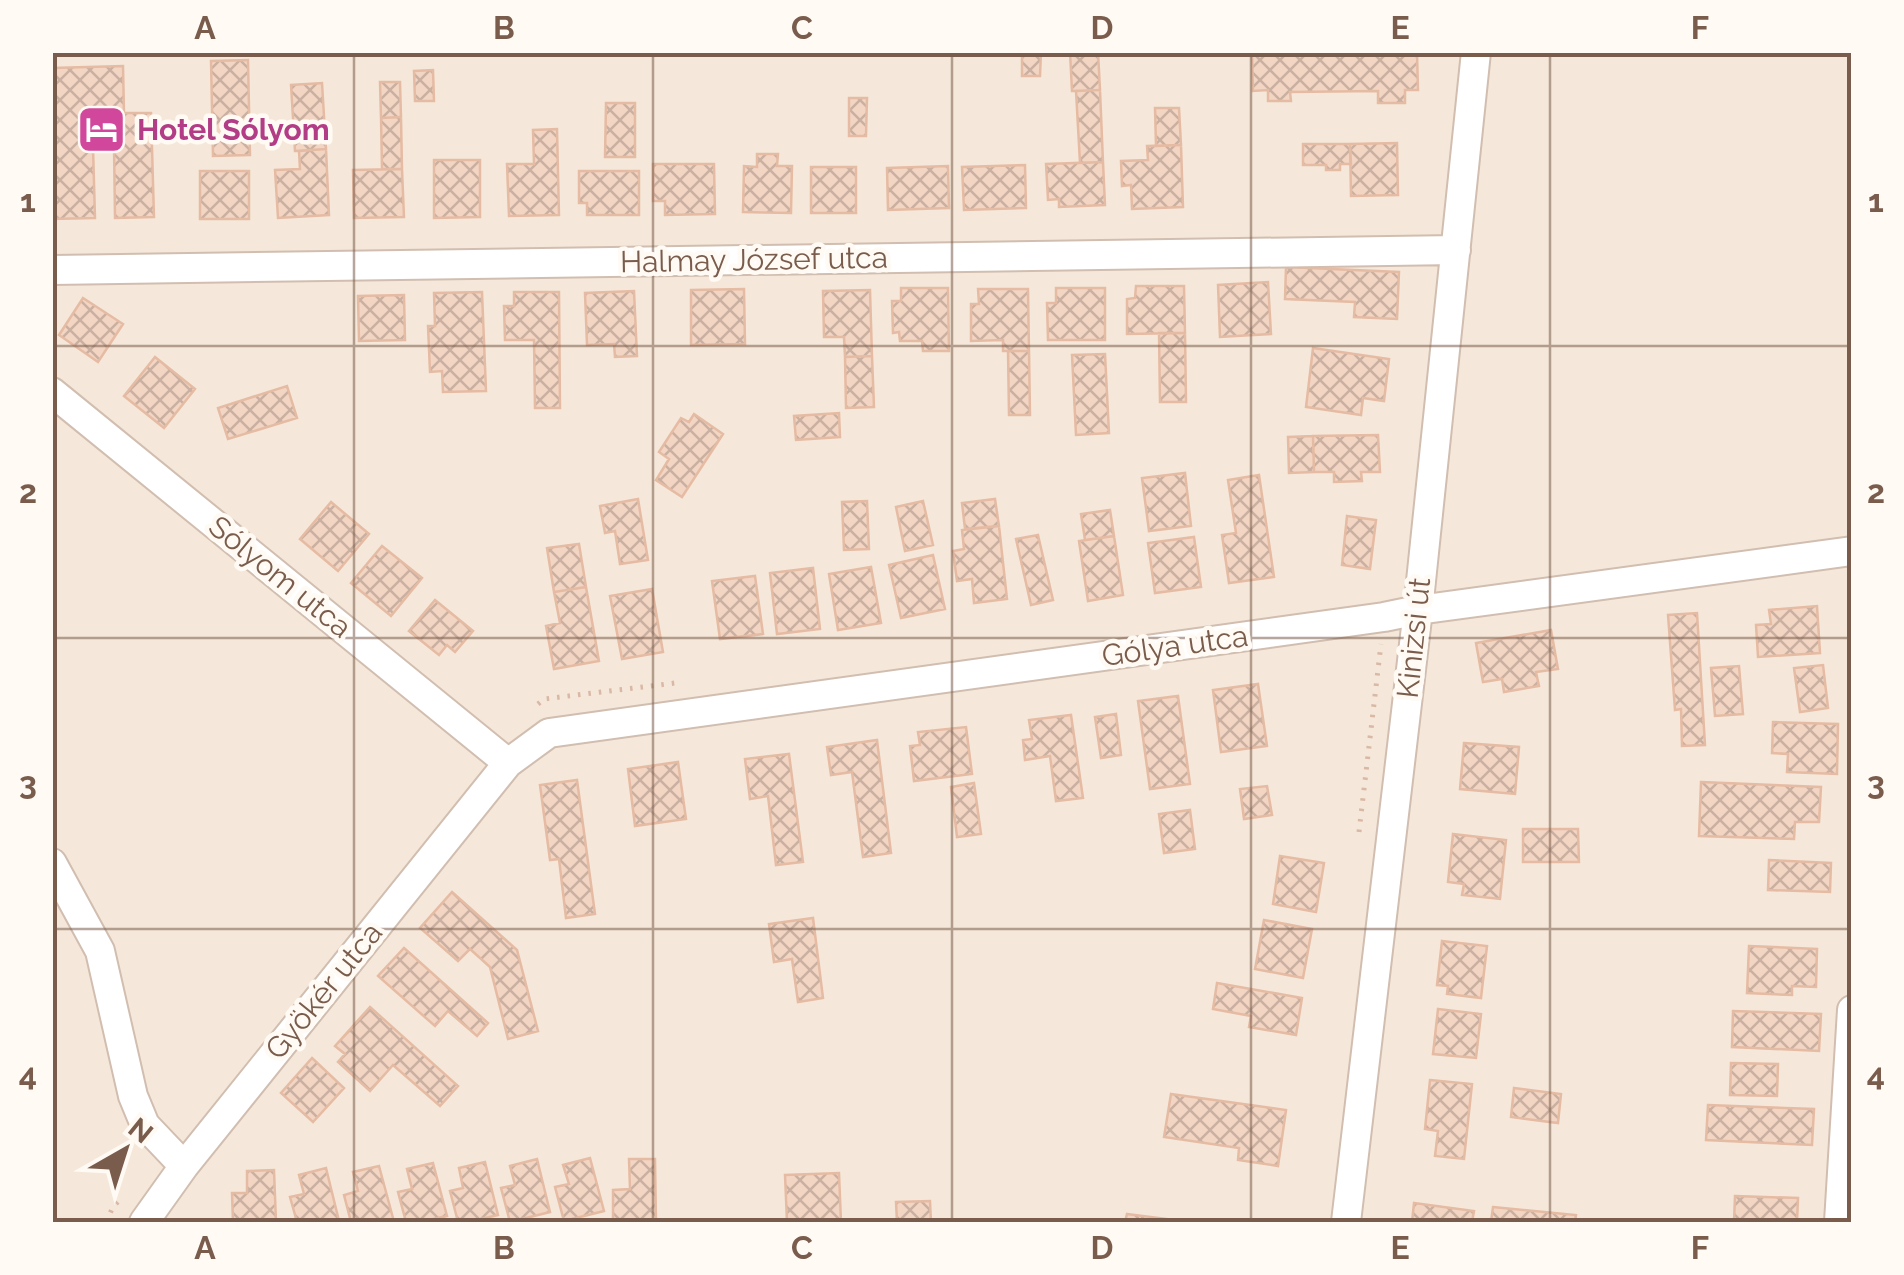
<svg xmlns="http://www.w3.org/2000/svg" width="1904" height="1275" font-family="Raleway,sans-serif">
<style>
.residential{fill:#f5e8da}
.building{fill:url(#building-cross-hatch);stroke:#e6bba3;stroke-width:2.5}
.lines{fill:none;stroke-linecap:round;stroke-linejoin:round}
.street-casing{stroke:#d1beb0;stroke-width:32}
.path{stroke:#d9b8a5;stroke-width:5;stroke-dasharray:2.5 8;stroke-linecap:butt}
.street{stroke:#fff;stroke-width:28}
.grid{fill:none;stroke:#7a5c4d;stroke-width:2.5;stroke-opacity:0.55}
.labels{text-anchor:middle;stroke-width:9;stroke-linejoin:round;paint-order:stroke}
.hotel-label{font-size:30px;font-weight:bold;fill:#b23c85;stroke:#fffaf3;text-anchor:start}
.street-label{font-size:30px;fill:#7a5c4d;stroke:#fffaf3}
.neatline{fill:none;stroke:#7a5c4d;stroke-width:4}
.grid-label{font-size:32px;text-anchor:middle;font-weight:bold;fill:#7a5c4d}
</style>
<defs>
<pattern id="building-cross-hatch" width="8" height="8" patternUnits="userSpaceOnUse" patternTransform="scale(2.5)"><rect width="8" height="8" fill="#f3d5c3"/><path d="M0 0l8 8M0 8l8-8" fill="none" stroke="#cab0a1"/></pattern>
</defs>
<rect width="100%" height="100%" fill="#fdf6ec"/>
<path class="residential" d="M53 53H1851V1222H53Z"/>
<path class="building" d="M1022 52H1041L1040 76H1022Z
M1070 52H1098L1100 90 1072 91Z
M1252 52H1417L1418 90H1405V103H1378V91L1290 92 1291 101H1268V90L1253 91Z
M248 60 250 155 213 156 211 61Z
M123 66 124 113H151L154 217 115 218 114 147H93L95 218 52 219V68Z
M433 70 434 101H415L414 71Z
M380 82H400L401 117 381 118Z
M322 83 326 149 295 151 291 85Z
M1100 90 1103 162 1080 163 1076 91Z
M849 98H867L866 136H849Z
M606 103H635V157H605Z
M1155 108H1179L1181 145 1156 146Z
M401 117 402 169H382L381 118Z
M557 129 559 215 509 216 507 164H534L533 130Z
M1397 143 1398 195 1351 196 1350 144Z
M1303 144H1350L1351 164H1340V170H1326V165H1303Z
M1181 145 1183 207 1132 209 1131 185 1122 186 1121 161 1148 160 1147 146Z
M326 149 329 215 278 218 275 170 300 169 299 151Z
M757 154H778L777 166H792L791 213 743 212 744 166 757 167Z
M434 160H480V217L434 218Z
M1103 162 1105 205 1059 207V199L1048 200 1046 164Z
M653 164H714L715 214 665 215V201H653Z
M1025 165 1026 208 964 210 962 167Z
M948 166 949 208 888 210 887 168Z
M811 167H856V213H811Z
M402 169 404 217 354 218 353 170Z
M200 171H249V219H200Z
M579 171H639V215H587V203H579Z
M1286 267 1399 272 1397 319 1354 317 1355 302 1285 299Z
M1268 282 1271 334 1220 337 1218 285Z
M1136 286H1184L1185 333 1127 334V299L1135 298Z
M901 288H948L949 351H923L922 341H900L899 332 893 333 892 301H901Z
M1056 288H1105V340H1048L1047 303H1056Z
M744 289 745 344 691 345V290Z
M978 289H1028L1029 351H1003V340L971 341V304H979Z
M870 290 872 356 845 357 844 337H824L823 291Z
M634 291 637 356 615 357 614 344 587 345 585 293Z
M482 292 486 391 443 392 442 371 430 372 428 326H435L434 293Z
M514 292H559L560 408H535L534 340H505L504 306H514Z
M404 295 405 340 359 341 358 296Z
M83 298 123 324 98 362 59 335Z
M1159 333H1185L1186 402H1160Z
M1313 348 1389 359 1384 401 1363 398 1361 415 1306 407Z
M1008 351H1029L1030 415H1009Z
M1105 354 1109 433 1076 435 1072 355Z
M872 356 874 407 846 408 845 357Z
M155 357 195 389 164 428 124 396Z
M287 386 297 418 228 439 218 408Z
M839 413 840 437 796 440 794 416Z
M694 414 723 434 682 497 656 480 669 459 659 452 681 418 689 422Z
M1378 435 1380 472H1361L1362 481 1334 482V472H1314L1313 436Z
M1313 436 1314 472 1289 473 1288 437Z
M1185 473 1191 526 1149 531 1142 478Z
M1259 475 1274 577 1229 583 1222 535 1236 533 1228 480Z
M638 499 648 560 620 564 615 531 605 533 600 506Z
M995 499 999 526 965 529 962 503Z
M867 501 869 549 844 550 842 502Z
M923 501 933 545 905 551 896 507Z
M331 502 369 534 338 571 300 539Z
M1110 510 1114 536 1085 540 1081 514Z
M1347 516 1376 520 1370 569 1342 565Z
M999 526 1007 599 974 603 972 579 957 581 953 551 964 549 962 530Z
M1038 535 1053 600 1031 605 1016 539Z
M1114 536 1123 595 1088 601 1079 541Z
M1194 537 1201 587 1155 593 1148 543Z
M579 544 586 587 554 592 547 548Z
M382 546 422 578 391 616 351 583Z
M933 555 945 609 901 618 889 565Z
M871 567 881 623 838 630 829 574Z
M813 568 820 629 777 634 770 573Z
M755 576 763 634 720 639 712 581Z
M586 587 599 661 554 669 546 626 560 623 554 592Z
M652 589 663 652 622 659 610 596Z
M435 600 473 631 455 652 447 645 439 655 409 631Z
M1817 606 1820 653 1758 657 1756 625 1771 624 1769 610Z
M1697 613 1705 745 1682 746 1681 709 1675 710 1668 615Z
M1551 630 1558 669 1536 672 1539 686 1504 692 1502 679 1483 682 1476 643Z
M1823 665 1828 708 1800 712 1794 668Z
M1739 666 1743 714 1715 716 1711 668Z
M1258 684 1267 746 1221 752 1213 690Z
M1178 696 1190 784 1150 789 1138 701Z
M1116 714 1121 755 1101 758 1095 717Z
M1071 715 1083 798 1056 801 1050 756 1025 760 1023 740 1032 739 1029 720Z
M1773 722 1838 724 1837 774 1787 772 1788 754 1772 753Z
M966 727 972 774 914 781 910 746 920 745 918 732Z
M877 740 891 853 863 857 852 772 831 775 827 747Z
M1464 743 1519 747 1515 794 1460 789Z
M789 754 803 862 776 865 768 796 750 799 745 759Z
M678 762 686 819 635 826 628 769Z
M577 780 595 914 566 918 559 859 550 860 540 785Z
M1701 782 1821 787 1819 822H1795L1794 839 1699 836Z
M974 783 981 834 957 837 951 787Z
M1267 786 1272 815 1244 819 1240 789Z
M1190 810 1195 849 1164 853 1159 814Z
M1523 829H1578L1579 862H1523Z
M1453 834 1506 840 1500 899 1462 895 1464 884 1448 882Z
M1280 856 1324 863 1316 912 1273 904Z
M1769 860 1831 863 1830 892 1768 890Z
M452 892 517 950 538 1031 508 1039 490 967 470 949 458 961 420 928Z
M813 918 823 998 798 1002 792 959 774 962 769 924Z
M1264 920 1312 929 1303 978 1255 969Z
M1442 941 1487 946 1481 998 1447 994 1448 986 1437 985Z
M1749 946 1817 949 1816 987 1792 986V995L1747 993Z
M404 948 488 1023 477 1036 448 1011 435 1026 378 976Z
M1217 983 1302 998 1296 1035 1249 1027 1251 1016 1213 1009Z
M370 1007 458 1086 440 1106 393 1065 370 1091 338 1062 345 1054 335 1046Z
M1438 1009 1481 1014 1476 1058 1433 1054Z
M1733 1011 1821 1014 1819 1051 1732 1047Z
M312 1058 344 1088 313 1122 281 1093Z
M1731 1063 1778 1064 1777 1096 1730 1095Z
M1430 1080 1472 1084 1464 1159 1435 1156 1438 1131 1425 1129Z
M1514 1088 1561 1094 1558 1123 1511 1117Z
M1171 1094 1286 1110 1278 1166 1238 1160 1239 1148 1164 1137Z
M1708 1105 1814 1109 1812 1145 1706 1140Z
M590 1158 604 1211 564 1221 555 1187 569 1184 563 1165Z
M537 1159 550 1212 510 1222 501 1188 515 1185 510 1166Z
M629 1159H655L656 1222 613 1221V1190L630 1189Z
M485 1162 498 1215 468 1222H458L450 1191 463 1188 459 1168Z
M433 1163 447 1216 420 1222H406L398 1192 412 1189 407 1169Z
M379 1166 393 1218 378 1222H351L344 1195 358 1191 353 1172Z
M326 1168 339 1221 297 1222 290 1197 304 1194 299 1175Z
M274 1170 276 1222H233L232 1193H247V1171Z
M839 1173 841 1222H787L785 1175Z
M1735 1196 1798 1198 1797 1222H1734Z
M930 1201 931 1222H897L896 1202Z
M1414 1203 1474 1211 1472 1222H1412Z
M1493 1207 1576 1215 1575 1222H1491Z
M1127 1214 1190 1222H1125Z"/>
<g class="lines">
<defs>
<path id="street" d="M52 270 1456 250
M52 392 508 763
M52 863 100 951 133 1096 145 1125 184 1166
M144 1222 184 1166 508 763 549 733 1384 617 1418 610 1852 551
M1346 1222 1418 610 1476 52
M1839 1222 1852 1010"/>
</defs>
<use href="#street" class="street-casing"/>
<path class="path" d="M538 704 544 699 675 683
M1359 832 1381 644
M106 1222 113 1207 123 1196"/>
<use href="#street" class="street"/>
</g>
<path class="grid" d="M354 52V1222M653 52V1222M952 52V1222M1251 52V1222M1550 52V1222M52 346H1852M52 638H1852M52 929H1852"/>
<defs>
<symbol id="hotel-square" viewBox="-11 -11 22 22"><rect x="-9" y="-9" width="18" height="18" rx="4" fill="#d1479c" stroke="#fffaf3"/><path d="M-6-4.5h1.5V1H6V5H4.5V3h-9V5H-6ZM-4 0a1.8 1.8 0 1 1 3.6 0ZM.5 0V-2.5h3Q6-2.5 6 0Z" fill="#fff"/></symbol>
</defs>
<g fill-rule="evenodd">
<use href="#hotel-square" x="74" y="102" width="55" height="55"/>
</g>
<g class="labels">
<g class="hotel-label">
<text x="137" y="140">Hotel Sólyom</text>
</g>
<g class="street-label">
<text transform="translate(754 260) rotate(-1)" y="10">Halmay József utca</text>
<text transform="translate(280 577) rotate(39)" y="10">Sólyom utca</text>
<text transform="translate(1414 638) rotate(-84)" y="10">Kinizsi út</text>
<text transform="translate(1175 646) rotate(-8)" y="10">Gólya utca</text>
<text transform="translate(324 991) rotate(-51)" y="10">Gyökér utca</text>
</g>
</g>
<rect width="1904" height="1275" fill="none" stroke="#fffaf3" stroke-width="110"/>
<g transform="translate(125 1150) rotate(39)" stroke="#fffaf3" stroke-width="8" paint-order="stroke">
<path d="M0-8L18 38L0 25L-18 38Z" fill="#7a5c4d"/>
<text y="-15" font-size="28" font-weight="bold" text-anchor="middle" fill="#7a5c4d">N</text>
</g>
<rect x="55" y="55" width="1794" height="1165" class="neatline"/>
<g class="grid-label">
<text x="205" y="39">A</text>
<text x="504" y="39">B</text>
<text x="802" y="39">C</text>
<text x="1102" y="39">D</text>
<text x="1400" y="39">E</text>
<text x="1700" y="39">F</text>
<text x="28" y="212">1</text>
<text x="1876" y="212">1</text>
<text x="28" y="503">2</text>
<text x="1876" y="503">2</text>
<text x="28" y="794">3</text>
<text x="1876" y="794">3</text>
<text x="28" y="1086">4</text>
<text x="1876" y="1086">4</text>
<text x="205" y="1259">A</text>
<text x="504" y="1259">B</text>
<text x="802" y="1259">C</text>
<text x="1102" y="1259">D</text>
<text x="1400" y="1259">E</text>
<text x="1700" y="1259">F</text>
</g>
</svg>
